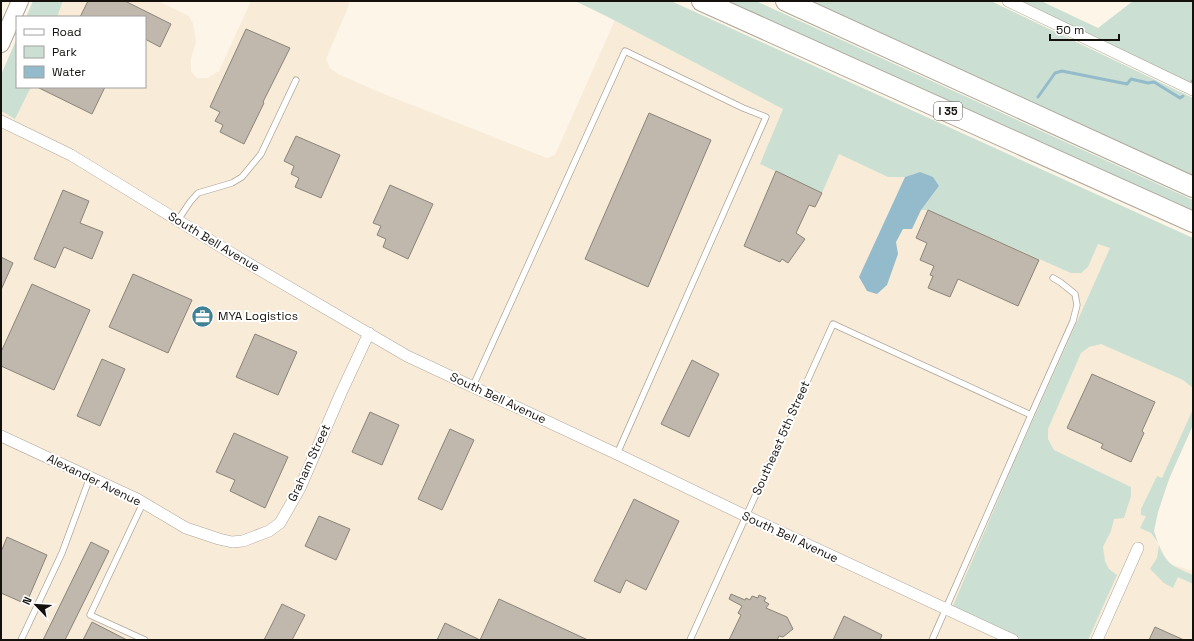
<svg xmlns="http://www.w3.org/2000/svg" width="1194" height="641" font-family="'Space Grotesk',sans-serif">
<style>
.built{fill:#f8ecd8}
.green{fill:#cbe0d3}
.water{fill:#94bbcb}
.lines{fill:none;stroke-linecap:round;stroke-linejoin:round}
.stream{stroke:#94bbcb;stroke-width:3}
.building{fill:#c0b8ac;stroke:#8b8479}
.lane-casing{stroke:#aea79b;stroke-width:7}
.street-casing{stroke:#aea79b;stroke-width:12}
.secondary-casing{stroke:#aea79b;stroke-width:18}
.highway-casing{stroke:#aea79b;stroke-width:22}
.lane{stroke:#fff;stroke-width:5.5}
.street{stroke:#fff;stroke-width:11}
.secondary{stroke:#fff;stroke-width:16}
.highway{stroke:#fff;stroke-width:20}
.labels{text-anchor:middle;stroke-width:4;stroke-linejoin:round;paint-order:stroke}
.shield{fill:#fff;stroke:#5a5856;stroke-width:1}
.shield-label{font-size:11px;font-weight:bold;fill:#14110d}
.street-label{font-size:12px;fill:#14110d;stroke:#fff}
.poi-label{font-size:12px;fill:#14110d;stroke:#fff;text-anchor:start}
</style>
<rect width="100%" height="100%" fill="#fcf5e8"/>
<path class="built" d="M63 1H158L189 16 193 24 196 42 191 59V71L197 78H208L219 71 251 1H348L349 5 326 59 330 68 338 74 379 92 547 158 555 155 615 20 1193 283V425L1169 479 1151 533 1170 564 1193 571V640H1V111L6 115 15 118 31 87H145V17H57Z"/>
<path class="green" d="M33 1H63L57 17H26Z
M575 1H671L1193 238V388L1183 380 1101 344 1089 347 1081 353 1048 429V439L1054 450 1131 487V496L1124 518 1114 519 1111 531 1103 547 1105 561 1109 569 1117 575 1088 640H1023L952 608 1016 458 1110 248 1098 244 1088 267 1081 273H1071L928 210H921L939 186 920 172 905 177H888L839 154 822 193 760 164 783 109 608 17Z
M718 1H756L1193 200V218Z
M801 1H991L1193 98V179Z
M1018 1H1041L1098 28 1133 1H1193V85Z
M17 38V87H31L15 119 1 111V75Z
M1193 409V425L1169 479 1158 512 1154 531 1158 543 1151 533 1140 528 1146 516 1141 515V509L1157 476 1162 478Z
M1159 545C1166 565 1175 567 1193 575V584L1178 577 1173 588 1164 583 1150 569 1157 558Z"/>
<path class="water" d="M920 172 933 177 939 186 921 210 912 229H903L896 242 898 254 887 285 877 294 867 291 859 277 905 177Z"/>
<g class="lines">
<path class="stream" d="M1192 81H1193
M1038 97 1055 73 1062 71 1127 84 1131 79 1148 83 1154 82 1180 98 1183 96"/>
</g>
<path class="building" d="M88 1H125L171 24 160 47 145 39V17H80Z
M246 29 290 48 263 102 264 103 244 144 220 132 223 125 215 121 220 112 210 107Z
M37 87H105L92 114Z
M649 113 711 140 648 287 585 259Z
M296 136 340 155 321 198 295 187 299 178 291 174 294 166 284 161Z
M776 171 822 193 815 207 809 205 796 233 805 239 788 263 782 259 780 262 744 246Z
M390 185 433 204 408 259 383 247 386 239 377 235 381 226 373 223Z
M63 190 89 201 80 223 103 232 92 259 64 247 55 268 34 259Z
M928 210 1039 260 1018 306 958 279 950 297 928 288 933 276 930 275 934 266 920 260 927 243 916 238Z
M1 257 13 263 1 290Z
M133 274 192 300 168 353 109 327Z
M32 284 90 310 54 390 1 366V352Z
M255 334 297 352 278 395 236 377Z
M102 359 125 369 100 426 77 416Z
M692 360 719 374 689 437 661 424Z
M1092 374 1155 402 1142 431 1144 433 1131 462 1101 448 1103 444 1067 428Z
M370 412 399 425 382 465 352 452Z
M450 429 474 440 442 510 418 499Z
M234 433 288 457 265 508 230 491 235 480 216 472Z
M634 499 679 521 646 590 626 580 620 593 594 581Z
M319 516 350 529 336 560 305 546Z
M7 537 47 555 26 604 1 593V552Z
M91 542 109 551 65 640H43Z
M731 594 745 600 746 598 750 600 752 596 758 598 759 595 766 598 764 601 769 604 766 608 787 617 793 629 783 637 779 636 777 640H729L741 615 738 613 742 606 729 599Z
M499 599 588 640H437L445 623 480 640Z
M282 604 305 615 292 640H264Z
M844 616 882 635 880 640H833Z
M92 622 127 640H83Z
M1155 627 1184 640H1149Z"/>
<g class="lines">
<defs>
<path id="lane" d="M178 220 190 202 198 193 232 183 242 177 261 154 296 80
M473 386 625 51 743 108 766 117 617 454
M143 503 90 615 145 640
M21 640 62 553 90 477
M690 640 833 324 1031 415
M932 640 1031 415 1073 321 1077 305 1075 294 1060 282 1053 278"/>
<path id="street" d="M1008 1 1193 90
M1 121 71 155 241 259 407 356 617 454 746 516 1013 640
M1 436 137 499 186 528 219 539 232 542 243 541 269 531 280 523 300 488 341 393 369 333
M1097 640 1138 548"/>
<path id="secondary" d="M1 44 20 1"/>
<path id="highway" d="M702 1 1193 222
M786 1 1193 187"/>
</defs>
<use href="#lane" class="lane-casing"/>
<use href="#street" class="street-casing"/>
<use href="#secondary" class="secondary-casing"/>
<use href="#highway" class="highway-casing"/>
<use href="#lane" class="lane"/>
<use href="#street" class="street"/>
<use href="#secondary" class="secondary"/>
<use href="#highway" class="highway"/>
</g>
<defs>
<symbol id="office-disc" viewBox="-11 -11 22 22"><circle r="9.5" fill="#3f8192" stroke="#fff"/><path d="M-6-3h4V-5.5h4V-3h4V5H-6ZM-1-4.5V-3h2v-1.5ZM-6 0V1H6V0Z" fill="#fff"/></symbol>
</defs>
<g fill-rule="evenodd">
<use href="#office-disc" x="190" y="304" width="25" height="25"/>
</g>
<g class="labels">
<rect class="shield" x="934" y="102" width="28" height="18" rx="3"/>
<g class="shield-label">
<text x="948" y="115">I 35</text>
</g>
<g class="street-label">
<text transform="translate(214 242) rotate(31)" y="4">South Bell Avenue</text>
<text transform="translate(498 398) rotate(25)" y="4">South Bell Avenue</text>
<text transform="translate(781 438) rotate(-66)" y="4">Southeast 5th Street</text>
<text transform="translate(309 463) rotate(-65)" y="4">Graham Street</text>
<text transform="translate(94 480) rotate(26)" y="4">Alexander Avenue</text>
<text transform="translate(790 537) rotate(25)" y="4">South Bell Avenue</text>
</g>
<g class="poi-label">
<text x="218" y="320">MYA Logistics</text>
</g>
</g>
<rect width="1194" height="641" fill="none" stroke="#14110d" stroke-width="4"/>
<rect x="16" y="16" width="130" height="72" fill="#ffffff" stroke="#a1a09e"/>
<rect x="24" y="29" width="20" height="6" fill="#ffffff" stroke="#a1a09e"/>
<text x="52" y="36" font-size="12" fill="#14110d">Road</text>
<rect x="24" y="46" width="20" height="12" fill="#cbe0d3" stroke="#a1a09e"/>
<text x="52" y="56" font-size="12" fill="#14110d">Park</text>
<rect x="24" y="66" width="20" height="12" fill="#94bbcb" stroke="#a1a09e"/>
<text x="52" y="76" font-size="12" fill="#14110d">Water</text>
<g transform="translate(36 605) rotate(295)" stroke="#ffffff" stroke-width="3" paint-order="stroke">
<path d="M0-3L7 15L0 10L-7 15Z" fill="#14110d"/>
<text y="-6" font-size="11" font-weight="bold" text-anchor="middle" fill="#14110d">N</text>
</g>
<path d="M1050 34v6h69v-6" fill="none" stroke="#14110d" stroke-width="2"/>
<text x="1056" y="34" font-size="12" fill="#14110d" stroke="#ffffff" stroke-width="3" paint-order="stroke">50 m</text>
</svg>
